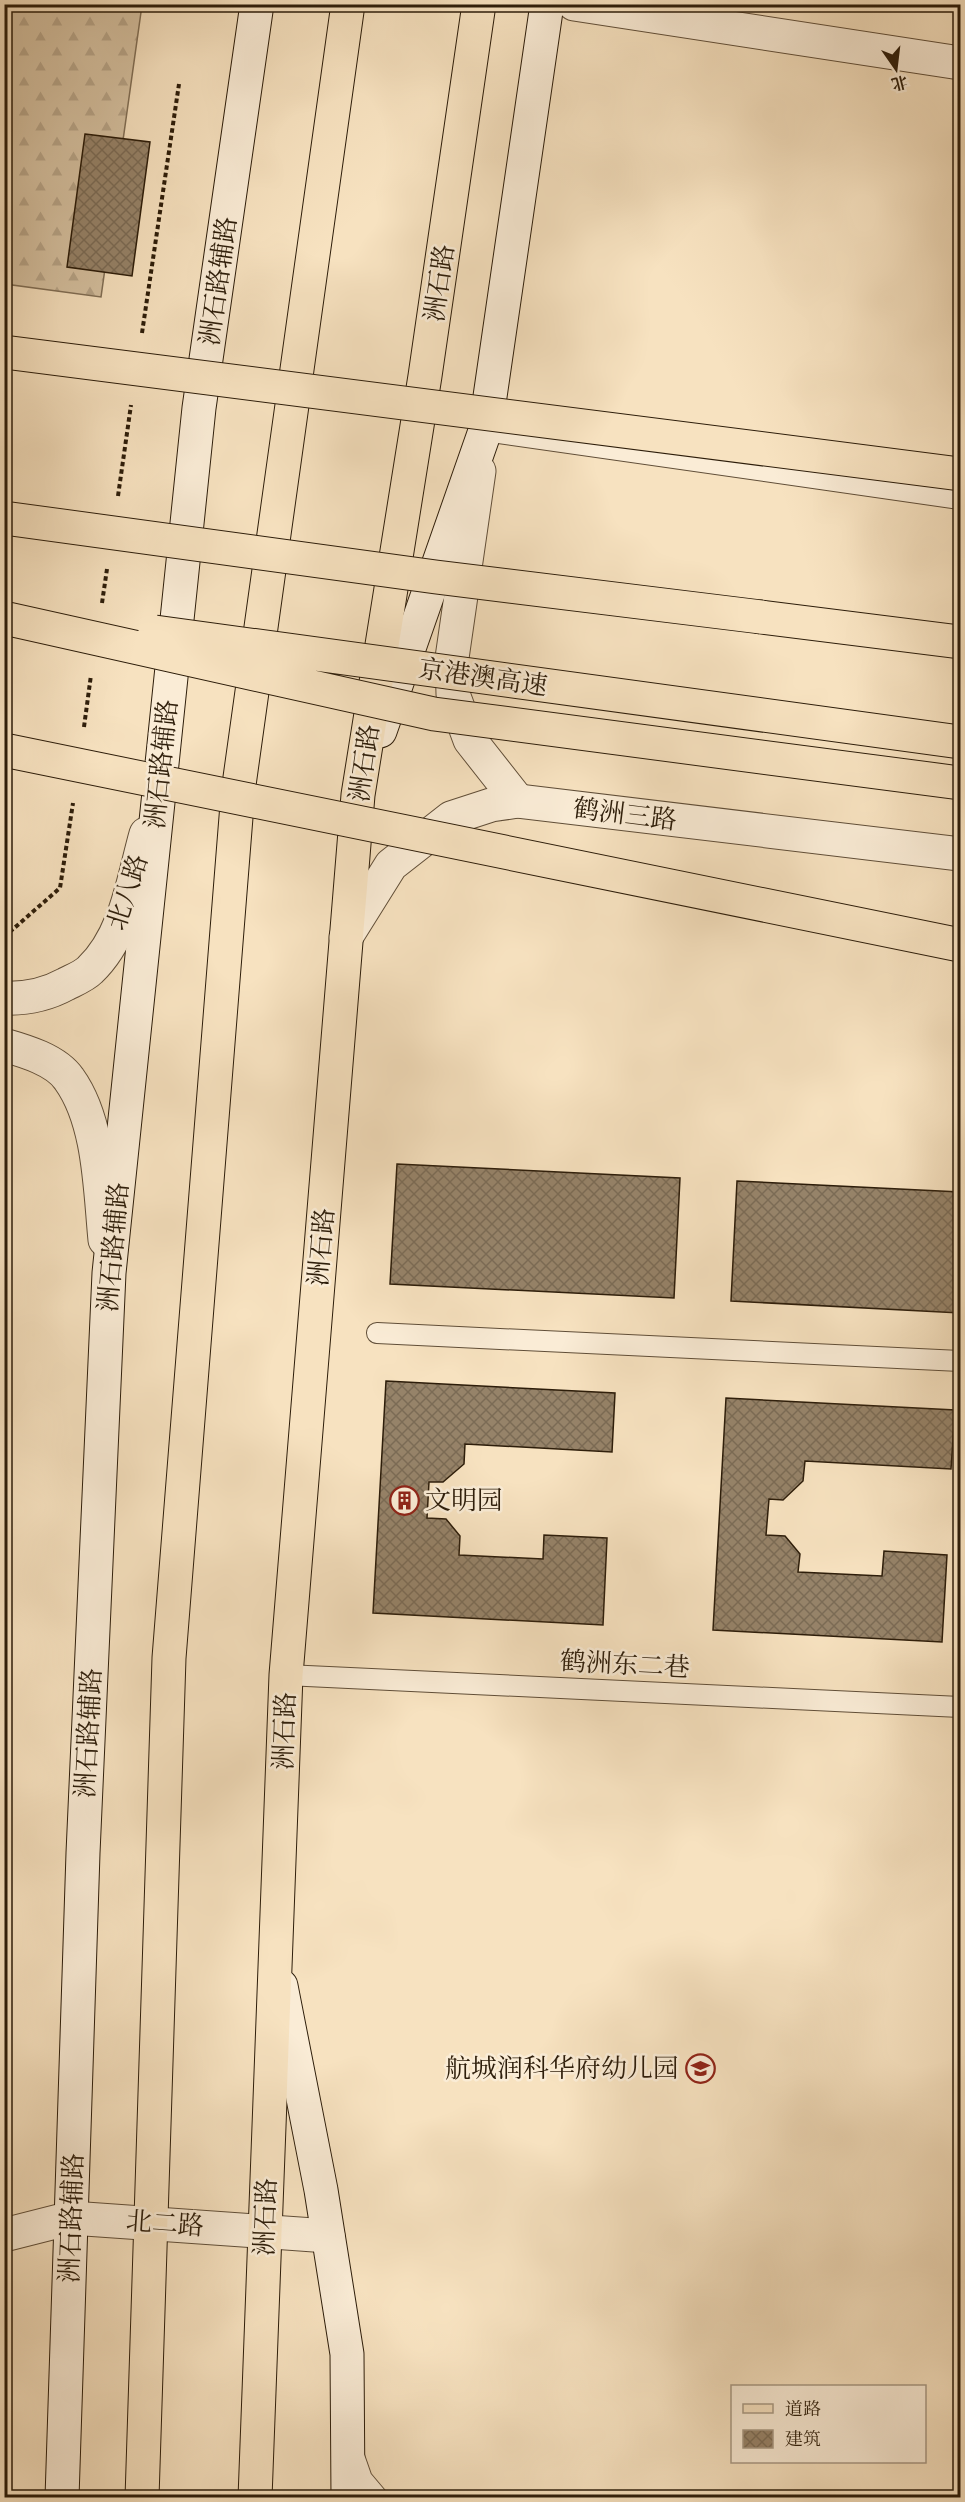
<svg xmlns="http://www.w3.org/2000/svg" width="965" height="2502" font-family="'IM FELL Double Pica','Noto Serif SC',serif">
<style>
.forest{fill:url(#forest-firs);stroke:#816f56;stroke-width:1.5}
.building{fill:url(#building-cross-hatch);stroke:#2d1d0a;stroke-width:1.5}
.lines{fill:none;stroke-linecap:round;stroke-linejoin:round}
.service-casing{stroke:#604e38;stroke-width:22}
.minor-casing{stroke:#604e38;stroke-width:35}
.tertiary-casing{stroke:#604e38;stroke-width:35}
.secondary-casing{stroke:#2d1d0a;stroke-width:35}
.primary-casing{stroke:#2d1d0a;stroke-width:35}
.motorway-casing{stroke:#2d1d0a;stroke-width:35}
.path{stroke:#2d1d0a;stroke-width:4;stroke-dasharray:4.5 3;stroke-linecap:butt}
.service{stroke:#faecd6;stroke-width:20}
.minor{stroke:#faecd6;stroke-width:33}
.tertiary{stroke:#faecd6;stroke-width:33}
.secondary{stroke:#faecd6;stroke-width:33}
.primary{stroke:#f7e2c0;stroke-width:33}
.motorway{stroke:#f7e2c0;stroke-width:33}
.motorway-bridge-casing{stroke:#2d1d0a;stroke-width:35;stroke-linecap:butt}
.motorway-bridge{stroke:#f7e2c0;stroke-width:33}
.labels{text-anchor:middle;stroke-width:5;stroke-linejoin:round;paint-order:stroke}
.street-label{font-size:26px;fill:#2d1d0a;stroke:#faecd6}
.poi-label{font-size:26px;fill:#2d1d0a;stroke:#faecd6;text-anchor:start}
</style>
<defs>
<pattern id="forest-firs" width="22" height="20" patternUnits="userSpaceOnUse" patternTransform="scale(1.5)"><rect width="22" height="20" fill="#d5c1a1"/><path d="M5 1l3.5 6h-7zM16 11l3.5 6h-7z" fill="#b7a589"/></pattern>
<pattern id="building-cross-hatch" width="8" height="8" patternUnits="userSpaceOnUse" patternTransform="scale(1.5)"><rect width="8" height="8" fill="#968369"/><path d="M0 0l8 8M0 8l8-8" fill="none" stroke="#7b6b55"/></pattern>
</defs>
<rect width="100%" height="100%" fill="#f7e2c0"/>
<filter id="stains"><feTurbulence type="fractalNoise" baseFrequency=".00333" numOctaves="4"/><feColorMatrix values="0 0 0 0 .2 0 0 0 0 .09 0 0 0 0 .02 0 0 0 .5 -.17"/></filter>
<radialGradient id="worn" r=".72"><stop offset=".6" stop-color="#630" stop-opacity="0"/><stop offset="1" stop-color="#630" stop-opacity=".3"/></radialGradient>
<path class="forest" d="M5 5H142L101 297 5 284Z"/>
<path class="building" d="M85 134 150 142 132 276 67 267Z
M397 1164 680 1178 674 1298 390 1284Z
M737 1181 960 1192V1313L731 1301Z
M386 1381 615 1393 612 1452 465 1444 464 1464 443 1482H429L427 1518 446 1519 460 1536 459 1555 543 1559 544 1535 607 1538 603 1625 373 1613Z
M726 1398 955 1410 951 1469 805 1461 803 1481 783 1500 769 1499 766 1535 785 1536 800 1554 798 1572 882 1576 884 1551 947 1555 942 1642 713 1630Z"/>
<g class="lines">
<defs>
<path id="service" d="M485 431 960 499
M377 1333 960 1361
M286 1675 960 1707
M354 2456 362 2479 378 2498"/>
<path id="minor" d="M574 4 960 63
M479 471 452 658 453 694 470 740 518 801"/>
<path id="tertiary" d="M346 937 391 865 451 818 491 805 518 801 960 854
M4 998C27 999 46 995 66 984 74 980 84 976 90 970 126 936 133 880 146 834
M4 1045C25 1051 56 1060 69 1079 100 1122 100 1190 105 1240
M4 2235 71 2218 328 2236"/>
<path id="secondary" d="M380 731 485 431 547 4
M281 1986 321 2190 347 2354 348 2498
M62 2498 83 1853 109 1273 199 408 257 4"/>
<path id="primary" d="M142 2498 169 1658 238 792 348 4
M255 2498 286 1675 358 795 425 376 479 4"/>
<path id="motorway" d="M761 617 960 642"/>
</defs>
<use href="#service" class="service-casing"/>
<use href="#minor" class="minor-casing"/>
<use href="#tertiary" class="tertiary-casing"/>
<use href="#secondary" class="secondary-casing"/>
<use href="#primary" class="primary-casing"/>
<use href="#motorway" class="motorway-casing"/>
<path class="path" d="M142 333 179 84
M118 496 131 405
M102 603 107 569
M84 727 91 675
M4 937 60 888 73 803"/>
<use href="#service" class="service"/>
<use href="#minor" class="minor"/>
<use href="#tertiary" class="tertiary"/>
<use href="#secondary" class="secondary"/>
<use href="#primary" class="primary"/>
<use href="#motorway" class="motorway"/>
<defs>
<path id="motorway-bridge" d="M4 352 960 474
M4 518 436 577 761 617
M4 618 434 714 960 783
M155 632 960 742
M4 750 960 945"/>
</defs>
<use href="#motorway-bridge" class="motorway-bridge-casing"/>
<use href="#motorway-bridge" class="motorway-bridge"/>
</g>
<defs>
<symbol id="building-ring" viewBox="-11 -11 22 22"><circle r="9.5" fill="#faecd6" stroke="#8f2418" stroke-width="1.5"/><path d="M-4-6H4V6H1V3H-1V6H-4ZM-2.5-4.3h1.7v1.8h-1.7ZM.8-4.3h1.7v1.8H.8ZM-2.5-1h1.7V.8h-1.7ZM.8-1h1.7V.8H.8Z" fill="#8f2418"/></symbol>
<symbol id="school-ring" viewBox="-11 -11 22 22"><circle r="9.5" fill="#faecd6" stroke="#8f2418" stroke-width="1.5"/><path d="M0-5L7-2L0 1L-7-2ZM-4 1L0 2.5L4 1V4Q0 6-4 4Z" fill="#8f2418"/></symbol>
</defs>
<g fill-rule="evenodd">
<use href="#building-ring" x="388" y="1484" width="33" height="33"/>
<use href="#school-ring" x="684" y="2052" width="33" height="33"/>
</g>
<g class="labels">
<g class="street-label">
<text transform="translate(218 281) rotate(-82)" y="9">洲石路辅路</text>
<text transform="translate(439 283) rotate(-82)" y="9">洲石路</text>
<text transform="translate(483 677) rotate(8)" y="9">京港澳高速</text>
<text transform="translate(364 763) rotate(-82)" y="9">洲石路</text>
<text transform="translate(161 764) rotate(-84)" y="9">洲石路辅路</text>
<text transform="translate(625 814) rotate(7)" y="9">鹤洲三路</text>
<text transform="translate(127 892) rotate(-72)" y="9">北八路</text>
<text transform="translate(113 1247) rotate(-85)" y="9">洲石路辅路</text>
<text transform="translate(321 1247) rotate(-85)" y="9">洲石路</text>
<text transform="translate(625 1664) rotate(3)" y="9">鹤洲东二巷</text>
<text transform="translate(284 1731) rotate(-88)" y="9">洲石路</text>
<text transform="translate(88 1733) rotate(-87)" y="9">洲石路辅路</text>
<text transform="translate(265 2217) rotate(-88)" y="9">洲石路</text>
<text transform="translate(71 2218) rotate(-88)" y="9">洲石路辅路</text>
<text transform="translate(165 2223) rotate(4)" y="9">北二路</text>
</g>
<g class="poi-label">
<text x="425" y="1509">文明园</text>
<text x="679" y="2077" text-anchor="end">航城润科华府幼儿园</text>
</g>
</g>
<rect width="965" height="2502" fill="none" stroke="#f7e2c0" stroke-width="24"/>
<rect x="6" y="6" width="953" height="2490" fill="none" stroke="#2d1d0a" stroke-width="3"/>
<rect x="12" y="12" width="941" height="2478" fill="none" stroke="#2d1d0a" stroke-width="1.5"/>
<rect x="731" y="2385" width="195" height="78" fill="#faecd6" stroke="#a89984" stroke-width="1.5"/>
<rect x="743" y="2404" width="30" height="9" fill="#f7e2c0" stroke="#a89984" stroke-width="1.5"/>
<text x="785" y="2415" font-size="18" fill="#2d1d0a">道路</text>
<rect x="743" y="2430" width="30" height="18" fill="url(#building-cross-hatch)" stroke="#a89984" stroke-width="1.5"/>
<text x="785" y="2445" font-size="18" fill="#2d1d0a">建筑</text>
<g transform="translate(896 69) rotate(166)" stroke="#faecd6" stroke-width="4.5" paint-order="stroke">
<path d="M0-4.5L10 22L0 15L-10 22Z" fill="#2d1d0a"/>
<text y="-9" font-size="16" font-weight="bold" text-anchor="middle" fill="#2d1d0a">北</text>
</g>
<rect width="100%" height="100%" filter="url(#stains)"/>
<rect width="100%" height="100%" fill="url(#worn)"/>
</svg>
